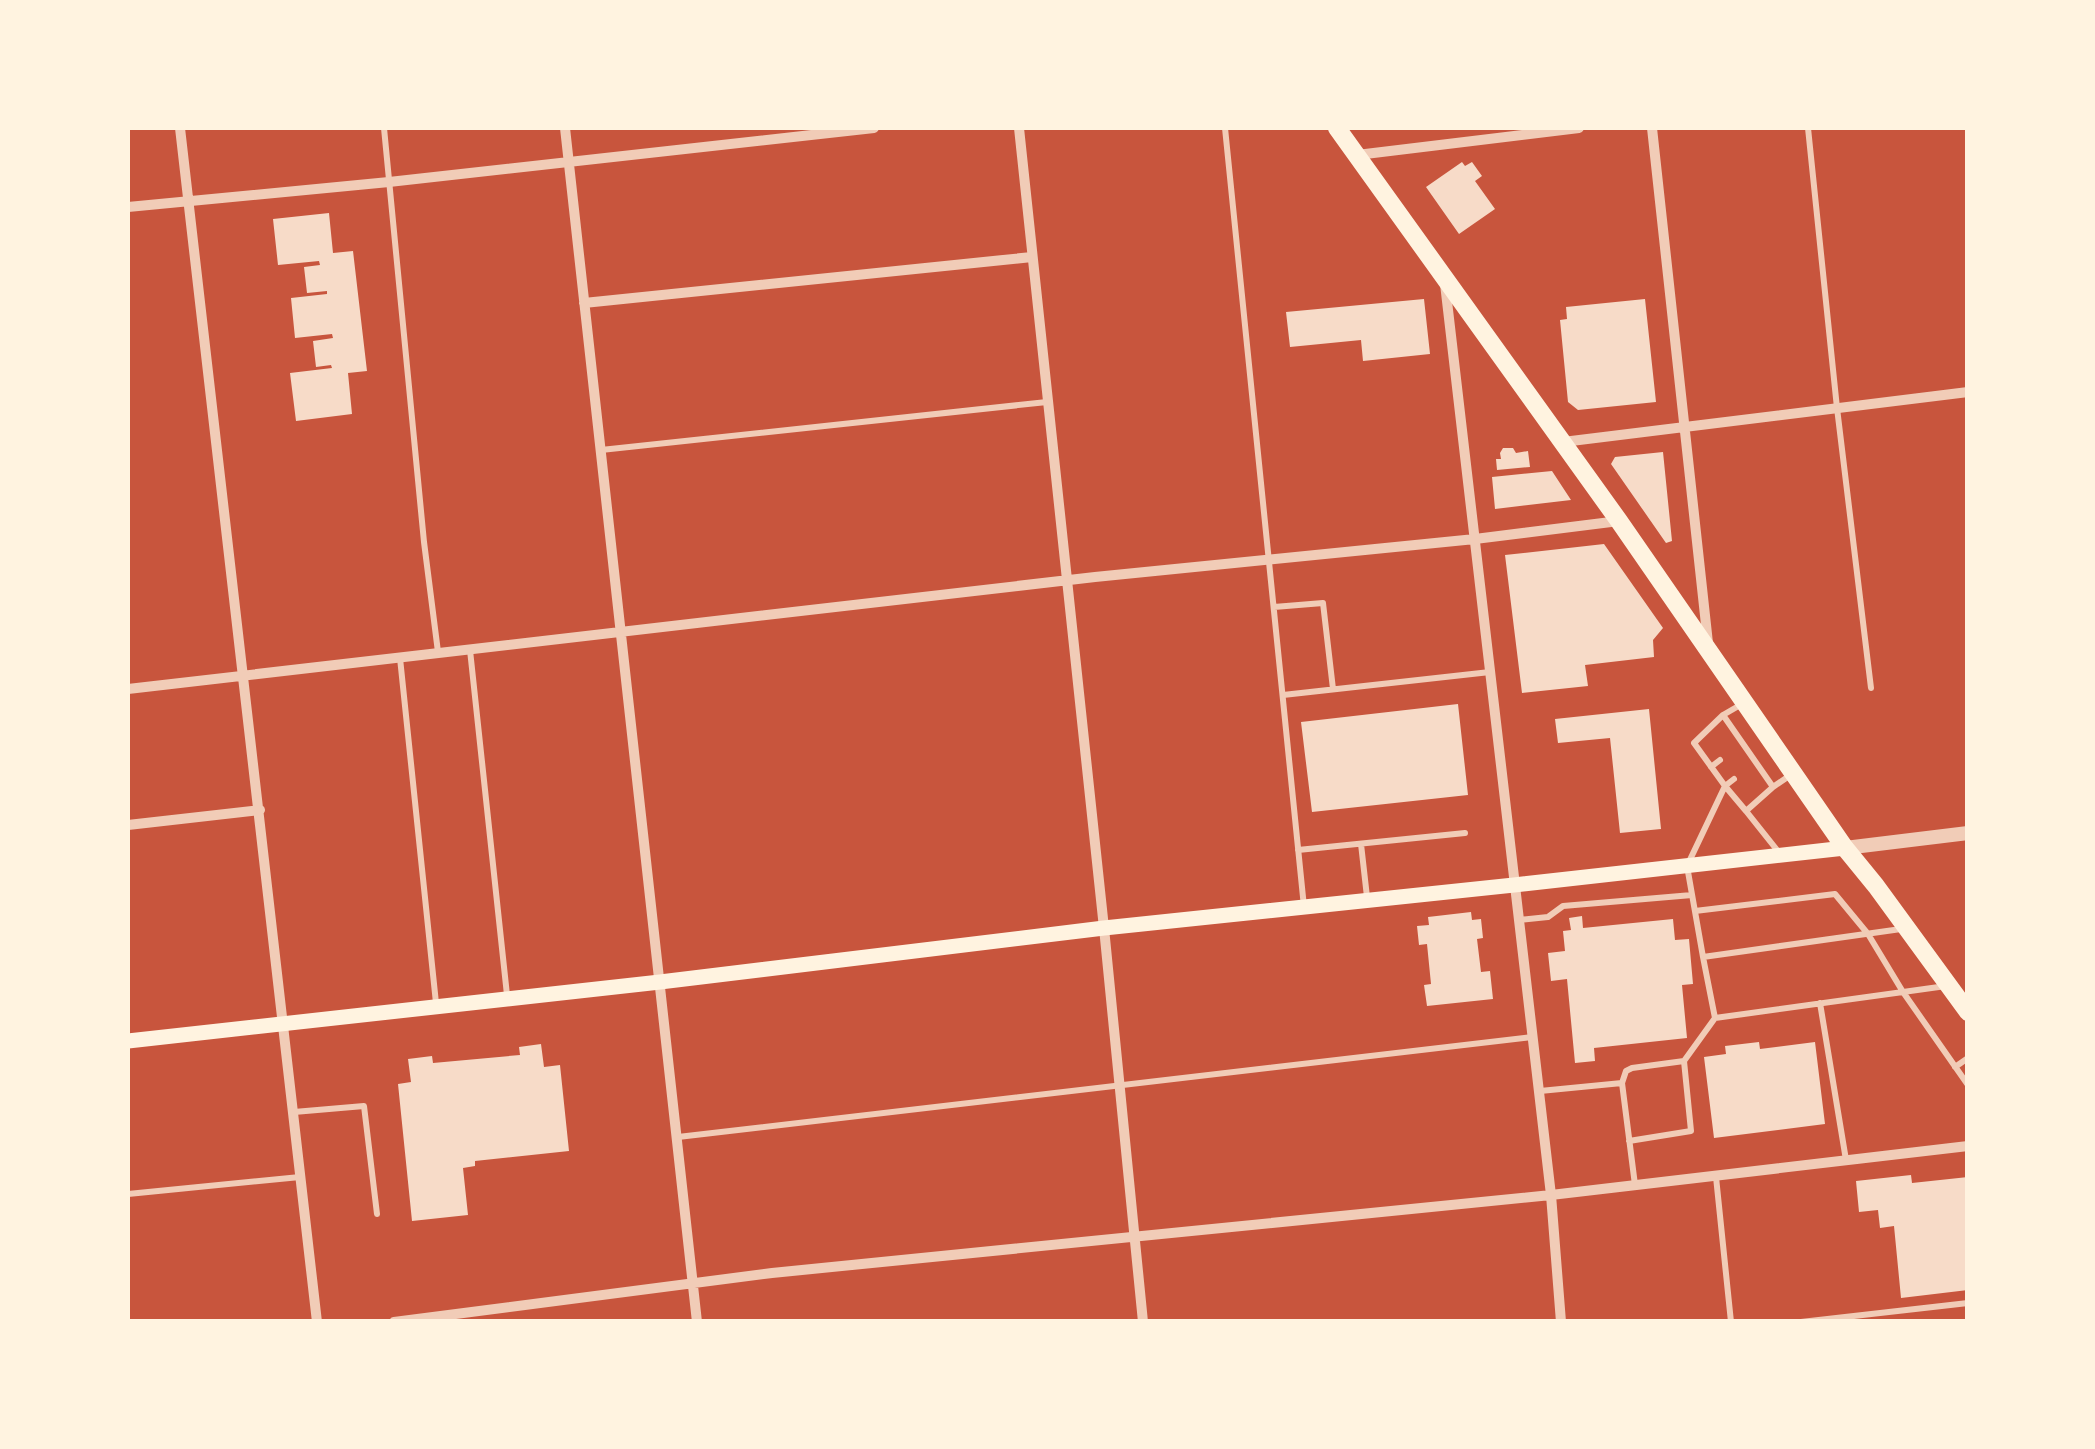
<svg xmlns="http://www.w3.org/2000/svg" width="2095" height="1449" font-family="'Roboto Serif',serif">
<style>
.building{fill:#f7dbc8}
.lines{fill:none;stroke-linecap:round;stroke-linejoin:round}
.service{stroke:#f1ccb7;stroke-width:6}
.minor{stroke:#f1ccb7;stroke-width:10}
.tertiary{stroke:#f1ccb7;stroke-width:14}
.secondary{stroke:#fff3e0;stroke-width:15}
.primary{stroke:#fff3e0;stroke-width:18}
</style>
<rect width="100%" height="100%" fill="#c8553d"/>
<path class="building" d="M1462 162 1465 166 1472 162 1482 176 1475 181 1495 209 1459 234 1426 187Z
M329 213 333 253 353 251 367 371 348 373 352 414 296 421 290 373 332 368 331 365 316 367 313 341 333 338 332 334 295 338 291 298 327 294V291L307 293 304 267 320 265 319 261 278 265 273 219Z
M1424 299 1430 354 1363 361 1361 340 1290 347 1286 312Z
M1645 299 1656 402 1578 410 1568 402 1560 320 1567 319 1566 307Z
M1503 448H1513L1516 453 1528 451 1530 467 1497 470 1496 459H1501L1500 453Z
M1663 452 1672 541 1666 543 1611 464 1615 457Z
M1552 471 1571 500 1495 509 1492 477Z
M1604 544 1663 628 1653 640 1654 657 1585 665 1588 686 1522 693 1505 555Z
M1458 704 1468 795 1312 812 1301 722Z
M1649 709 1661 829 1620 833 1610 738 1558 743 1555 719Z
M1471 912 1472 920 1481 919 1483 938 1477 939 1481 972 1490 971 1493 999 1427 1006 1424 985 1431 984 1427 944 1419 945 1417 926 1429 925 1428 917Z
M1582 916 1583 928 1673 919 1675 940 1689 939 1693 984 1682 985 1687 1038 1594 1048 1595 1061 1575 1063 1567 979 1551 981 1548 953 1565 951 1563 931 1571 930 1569 918Z
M1759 1042 1760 1049 1815 1042 1825 1124 1714 1138 1704 1057 1726 1054 1725 1046Z
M541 1044 544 1067 560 1065 569 1151 475 1161V1166L463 1168 468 1215 412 1221 398 1084 411 1082 408 1059 432 1056 433 1063 520 1055 519 1047Z
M1911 1175 1912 1183 1968 1177V1290L1901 1298 1894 1226 1880 1228 1878 1210 1859 1212 1856 1181Z"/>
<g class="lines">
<path class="service" d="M384 128 424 542 438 652
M1225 128 1304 907
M1808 128 1837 408 1871 688
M601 450 1047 402
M1274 607 1323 603 1333 689
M470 650 507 995
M400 658 436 1003
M1283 695 1490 672
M1742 704 1723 715 1694 743 1725 786 1746 811 1773 787 1792 774
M1723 715 1773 787
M1711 767 1720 760
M1734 779 1725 786 1687 866 1703 957 1901 929
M1746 811 1781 855
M1361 844 1367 897
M1298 850 1465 833
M1695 911 1835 894 1868 934 1903 992 1946 986
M1518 920 1548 917 1563 906 1692 895
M1703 957 1715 1018 1903 992 1968 1085
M1820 1003 1846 1160
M1684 1061 1715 1018
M1955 1067 1968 1058
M1622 1083 1626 1071 1632 1068 1684 1061 1691 1131 1629 1141
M1540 1091 1622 1083 1635 1185
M294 1112 364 1106 377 1214
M678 1137 1532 1037
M1716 1177 1731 1322
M128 1194 300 1177
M1801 1322 1968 1303"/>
<path class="minor" d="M180 128 317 1322
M565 128 697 1322
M1019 128 1104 928 1143 1322
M1652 128 1708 643
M1357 155 1579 128
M128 207 389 182 874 128
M1445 284 1551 1195 1561 1322
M584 303 1032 257
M1563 442 1968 392
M128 689 1095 577 1475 539 1619 521
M128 825 260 810
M394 1322 772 1273 1551 1195 1968 1146"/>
<path class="tertiary" d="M1845 848 1968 833"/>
<path class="secondary" d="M128 1041 660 982 1104 928 1514 885 1845 848"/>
<path class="primary" d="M1337 128 1619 521 1845 848 1876 886 1968 1012"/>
</g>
<rect width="2095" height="1449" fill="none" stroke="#fff3e0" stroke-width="260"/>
</svg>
